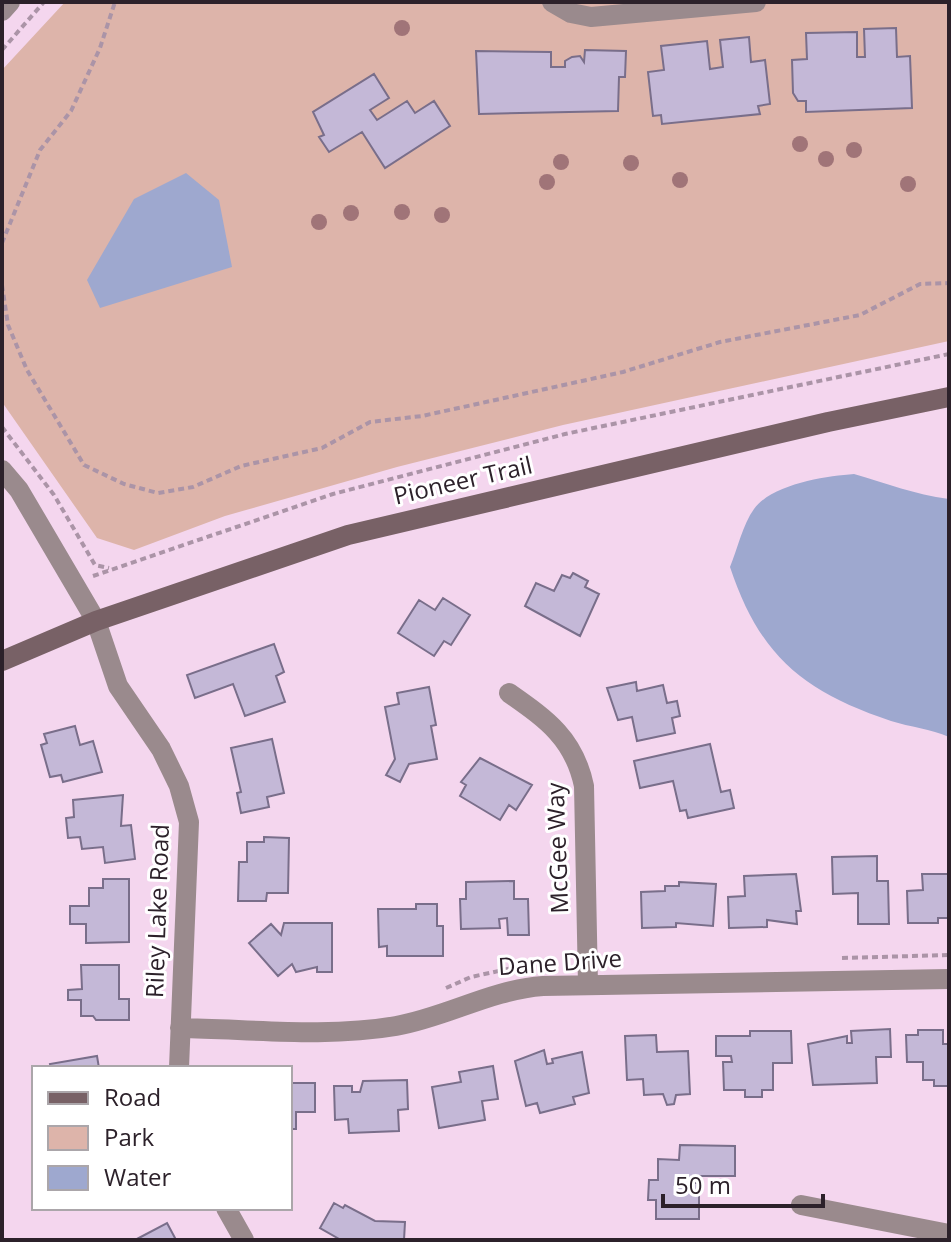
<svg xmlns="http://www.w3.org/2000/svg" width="951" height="1242" font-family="'Open Sans',sans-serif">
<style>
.green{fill:#ddb4aa}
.water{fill:#9ea8cf}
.building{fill:#c4b8d7;stroke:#796e8a;stroke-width:2}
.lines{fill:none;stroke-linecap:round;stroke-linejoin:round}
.path{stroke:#ab94a7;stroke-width:4;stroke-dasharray:6 4;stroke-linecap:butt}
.minor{stroke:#9a8a8d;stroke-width:20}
.tertiary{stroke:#9a8a8d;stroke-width:20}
.secondary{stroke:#786166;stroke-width:20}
.tree{fill:#a07478}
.labels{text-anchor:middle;stroke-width:6;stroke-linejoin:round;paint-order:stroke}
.street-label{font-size:24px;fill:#2c212a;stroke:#fff}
</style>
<rect width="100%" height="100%" fill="#f4d6ee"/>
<path class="green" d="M65 2H949V341L563 425 397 467 225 516 134 550 97 538 2 402V70Z"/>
<path class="water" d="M186 173 219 200 232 267 100 308 87 280 134 199Z
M854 474C889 484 913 494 949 499V737C931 729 910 727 891 721 804 692 760 657 730 567 737 550 743 524 754 509 772 484 826 476 854 474Z"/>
<path class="building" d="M896 28 897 57 910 56 912 108 806 112V101H798L793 93 792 60 807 59 806 33 857 32V57H865L864 29Z
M749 37 751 62 765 60 770 104 758 106 760 114 662 124 661 115 653 116 648 72 664 70 661 46 707 41 710 69 723 67 720 40Z
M585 50 626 51 625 77H619L618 111 479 114 476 51 551 52V67H565V61L572 57 580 56 584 62Z
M374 74 389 98 370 110 377 120 407 101 415 113 434 101 450 126 385 168 362 132 329 152 319 137 324 135 313 112Z
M573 573 588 581 585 587 599 594 580 636 525 606 536 583 554 591 562 575 570 578Z
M443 598 470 615 451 645 444 641 434 656 398 633 419 600 435 610Z
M274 644 284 672 276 676 285 702 245 716 233 684 195 698 187 675Z
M636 682 637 691 663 685 667 703 677 701 680 716 672 718 675 733 637 741 632 717 618 720 607 688Z
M429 687 436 725 431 726 437 759 409 764 400 782 386 775 395 759 385 707 399 704 397 693Z
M75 726 80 745 93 741 102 772 63 782 61 775 50 777 41 745 47 743 44 734Z
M272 739 284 793 267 797 269 807 241 813 237 793 241 792 231 748Z
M710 744 721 792 730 790 734 808 688 818 686 810 680 811 673 781 640 788 634 761Z
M480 758 532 785 516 810 509 805 500 820 460 796 466 785 461 782Z
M123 795 121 826 131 825 135 859 105 863 103 847 82 849 80 837 68 838 66 818 74 817 73 800Z
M264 837 289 838 288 893H267L266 901H238L239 862H247V842H264Z
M877 856V881H888L889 924H858V893L833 894 832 857Z
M796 874 801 911H796L797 924 767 920V927L729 928 728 897 745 896 744 876Z
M922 874H949V918H938V923H908L907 891 923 890Z
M103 879H129V942L86 943V924H70V906H89V888H103Z
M514 881V899H528L529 935H508L507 918 499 919 500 928 461 929 460 899H466V882Z
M679 882 716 884 713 926 676 923V927L642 928 641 892 665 891V886H679Z
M416 904H437V926H443V956H387V946L379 947 378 909H416Z
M284 923H332V972H317V967L296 972 292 964 278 976 249 943 271 924 281 935Z
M81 965H119V999H129V1020H96L93 1016H81V1000H68V990L82 989Z
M890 1029 891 1057H876L877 1083 813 1085 808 1044 847 1036V1043H852L851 1031Z
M918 1030H943V1044H949V1086H934V1080H923V1062H907L906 1035H918Z
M750 1031H791L792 1063H773V1090H762V1097H745V1090H724L723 1062H732L731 1056H716V1036H750Z
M656 1035 657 1052 688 1051 690 1094 676 1095 674 1104 667 1105 663 1094 644 1095 643 1079 627 1080 625 1036Z
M544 1050 547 1064 553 1063 552 1059 582 1052 589 1093 573 1097 575 1104 540 1113 537 1103 526 1106 515 1061Z
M97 1056 99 1068H51L50 1064Z
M493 1066 498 1099 482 1101 485 1120 439 1128 432 1087 461 1082 459 1072Z
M407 1080 408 1109 398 1110 399 1131 349 1133 348 1119 335 1120 334 1086H352V1092H360L363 1081Z
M290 1083H315V1112H296V1129H290Z
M680 1145 735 1146V1176H692V1183H699V1219H656V1200H648L649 1180H658V1159L679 1160Z
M334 1203 343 1208 345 1205 375 1221 405 1222 404 1240H341L320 1228Z
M167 1223 175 1238 172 1240H135Z"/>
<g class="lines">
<path class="path" d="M2 50 44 2
M2 243 40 150 71 111 100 48 115 2
M2 285 8 325 27 370 84 465 124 484 158 493 193 487 241 466 322 448 370 422 422 416 623 372 720 342 860 315 920 284 949 283
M2 427 54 495 95 565 109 568
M93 576 333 494 565 434 949 354
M842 958 949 955
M446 988 471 977 517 967"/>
<path class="minor" d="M552 2 571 13 591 17 756 2
M96 621 118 686 161 749 179 786 189 822 179 1068
M509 693C546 719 574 738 584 786L588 985
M180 1028C250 1029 326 1038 396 1026 447 1017 490 990 543 986L949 979
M801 1205 949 1234
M226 1208 244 1240"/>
<path class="tertiary" d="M2 11 10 2
M2 470 19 490 96 621"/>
<path class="secondary" d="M2 661 96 621 348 535 828 422 949 397"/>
</g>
<g class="tree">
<circle cx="402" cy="28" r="8"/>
<circle cx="800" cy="144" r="8"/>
<circle cx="854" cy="150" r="8"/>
<circle cx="826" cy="159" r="8"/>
<circle cx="561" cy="162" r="8"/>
<circle cx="631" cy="163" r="8"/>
<circle cx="680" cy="180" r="8"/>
<circle cx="547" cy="182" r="8"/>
<circle cx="908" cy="184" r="8"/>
<circle cx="402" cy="212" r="8"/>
<circle cx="351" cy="213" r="8"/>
<circle cx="442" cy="215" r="8"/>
<circle cx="319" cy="222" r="8"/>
</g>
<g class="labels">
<g class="street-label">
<text transform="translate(463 481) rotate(-13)" y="8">Pioneer Trail</text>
<text transform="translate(558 848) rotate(-92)" y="8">McGee Way</text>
<text transform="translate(158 911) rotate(-88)" y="8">Riley Lake Road</text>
<text transform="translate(560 963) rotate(-4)" y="8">Dane Drive</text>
</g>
</g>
<rect width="951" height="1242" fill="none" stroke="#2c212a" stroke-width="8"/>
<rect x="32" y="1066" width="260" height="144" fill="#ffffff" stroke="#aba6aa" stroke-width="2"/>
<rect x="48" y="1092" width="40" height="12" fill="#786166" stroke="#aba6aa" stroke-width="2"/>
<text x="104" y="1106" font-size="24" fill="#2c212a">Road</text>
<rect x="48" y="1126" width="40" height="24" fill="#ddb4aa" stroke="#aba6aa" stroke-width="2"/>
<text x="104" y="1146" font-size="24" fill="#2c212a">Park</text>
<rect x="48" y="1166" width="40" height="24" fill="#9ea8cf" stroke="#aba6aa" stroke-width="2"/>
<text x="104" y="1186" font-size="24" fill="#2c212a">Water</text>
<path d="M663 1194v12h160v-12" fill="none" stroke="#2c212a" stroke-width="4"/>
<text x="675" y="1194" font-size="24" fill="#2c212a" stroke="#ffffff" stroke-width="6" paint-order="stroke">50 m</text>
</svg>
